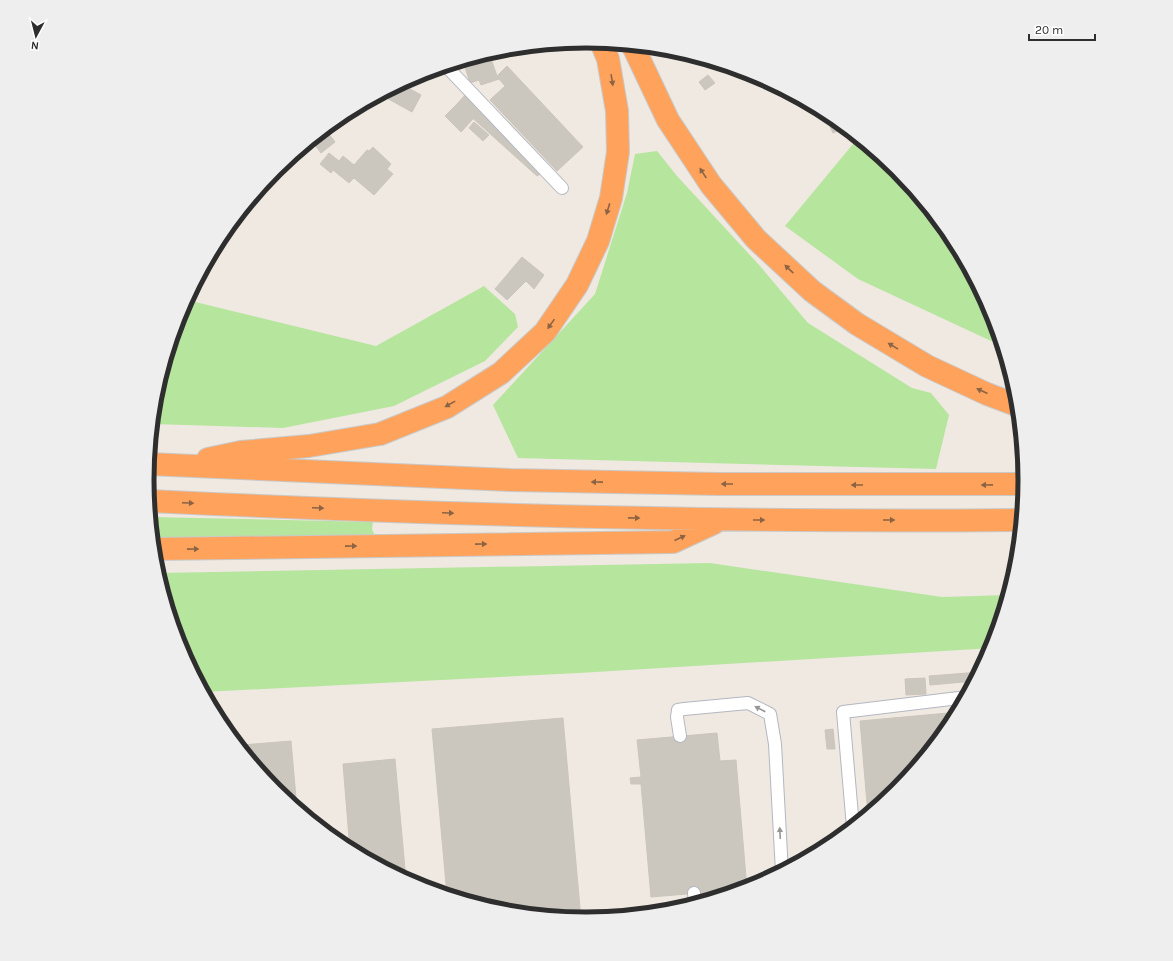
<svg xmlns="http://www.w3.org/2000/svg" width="1173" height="961" font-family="Karla,sans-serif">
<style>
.green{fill:#b6e59e}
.building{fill:#cbc7bf;stroke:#cbc5ba}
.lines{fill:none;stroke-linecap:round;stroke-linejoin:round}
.service-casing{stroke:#b4b7c1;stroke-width:14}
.motorway-casing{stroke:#c9c9c9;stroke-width:24}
.service{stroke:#fff;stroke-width:12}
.motorway{stroke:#ffa35c;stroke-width:22}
.oneway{fill:#8c6343}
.oneway2{fill:#969696}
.rim{fill:none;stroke:#2e2e2e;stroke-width:5}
</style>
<rect width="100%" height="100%" fill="#efe9e1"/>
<path class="green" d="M858 138 897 170 952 237 993 313 1002 344 991 341 858 279 785 226Z
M657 151 677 176 760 266 808 323 912 388 931 393 949 415 936 469 518 458 493 405 595 294 627 193 635 154Z
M484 286 515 314 518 327 485 361 394 406 283 428 153 424 155 395 181 312 187 300 376 346Z
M151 517 373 522 372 529 375 536 153 538Z
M710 563 942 597 1009 595 993 648 579 673 203 692 180 648 158 573Z"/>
<path class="building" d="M489 53 497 76 507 66 583 147 557 171 490 100 505 86 499 79 481 85 479 80 470 83 463 61Z
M708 75 715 83 705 90 699 82Z
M399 85 400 88 405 86 421 95 412 112 383 96 382 94Z
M466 94 542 173 537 176 457 104Z
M457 104 473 119 461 132 445 116Z
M836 119 846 127 833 133 828 122Z
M474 122 489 135 483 141 469 128Z
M325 129 335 142 321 153 312 141 308 143Z
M373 147 391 164 387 169 393 174 374 195 354 178 349 183 333 170 331 173 320 164 329 153 339 161 343 156 354 165 367 150 369 151Z
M522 257 544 275 534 289 526 281 507 300 495 289Z
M980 672 975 681 930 685 929 676Z
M925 678 926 694 906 695 905 679Z
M959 712 952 725 897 791 868 815 860 721Z
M563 718 581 919 501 912 447 895 432 729Z
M833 729 835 749H827L825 730Z
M717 733 720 761 736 760 747 889 651 897 641 784H631L630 778 641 777 637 740Z
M291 741 297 809 276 791 243 751 242 745Z
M395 759 406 880 350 850 343 764Z
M748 888 731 894 730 890Z"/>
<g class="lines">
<defs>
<path id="service" d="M446 66 562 188
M680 736 677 717 678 710 684 709 748 703 770 714 775 744 782 872
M853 827 843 712 967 697
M694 893 695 905"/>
<path id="motorway" d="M633 46 668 120 711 185 756 239 812 291 857 324 927 366 987 394 1019 406
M208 459 241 452 309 446 380 434 447 407 501 373 545 332 577 285 598 241 611 198 618 152 617 111 608 59 601 42
M149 464 510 480 718 484H1026
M149 501C440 515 731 523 1022 520
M154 549 673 542 714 523"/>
</defs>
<use href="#service" class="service-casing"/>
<use href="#motorway" class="motorway-casing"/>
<use href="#service" class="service"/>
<use href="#motorway" class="motorway"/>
</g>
<defs><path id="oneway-solid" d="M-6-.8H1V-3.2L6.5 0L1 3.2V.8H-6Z"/></defs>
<g class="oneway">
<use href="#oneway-solid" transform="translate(612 80) rotate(81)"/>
<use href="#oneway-solid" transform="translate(703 173) rotate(-123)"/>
<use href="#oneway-solid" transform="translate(608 209) rotate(107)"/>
<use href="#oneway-solid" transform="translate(789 269) rotate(-137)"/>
<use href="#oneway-solid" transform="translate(551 324) rotate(125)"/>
<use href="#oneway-solid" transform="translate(893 346) rotate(-149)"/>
<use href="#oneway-solid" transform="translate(982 391) rotate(-156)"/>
<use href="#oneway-solid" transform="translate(450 404) rotate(151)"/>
<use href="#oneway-solid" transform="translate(597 482) rotate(-179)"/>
<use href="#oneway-solid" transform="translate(727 484) rotate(-180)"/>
<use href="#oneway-solid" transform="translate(857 485) rotate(-180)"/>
<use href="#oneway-solid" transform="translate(987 485) rotate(179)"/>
<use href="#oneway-solid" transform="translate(188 503) rotate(2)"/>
<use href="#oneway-solid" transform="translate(318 508) rotate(2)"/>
<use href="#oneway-solid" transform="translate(448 513) rotate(2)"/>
<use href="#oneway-solid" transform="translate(634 518) rotate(1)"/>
<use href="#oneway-solid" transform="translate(759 520)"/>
<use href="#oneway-solid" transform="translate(889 520)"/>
<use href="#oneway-solid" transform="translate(680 538) rotate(-24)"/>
<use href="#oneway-solid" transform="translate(481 544) rotate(-1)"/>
<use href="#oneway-solid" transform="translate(351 546) rotate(-1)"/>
<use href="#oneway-solid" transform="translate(193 549) rotate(-1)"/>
</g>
<g class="oneway2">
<use href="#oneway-solid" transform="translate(760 709) rotate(-153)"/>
<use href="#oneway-solid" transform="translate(780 833) rotate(-93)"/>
</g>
<path d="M0 0H1173V961H0ZM154 480a432 432 0 1 1 864 0a432 432 0 1 1-864 0Z" fill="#eee" fill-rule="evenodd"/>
<path class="rim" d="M154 480a432 432 0 1 1 864 0a432 432 0 1 1-864 0Z"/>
<g transform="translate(36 36) rotate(187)" stroke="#ffffff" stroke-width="3" paint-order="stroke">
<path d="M0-3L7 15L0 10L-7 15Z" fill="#2e2e2e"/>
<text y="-6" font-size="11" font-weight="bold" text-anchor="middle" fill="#2e2e2e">N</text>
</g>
<path d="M1029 34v6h66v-6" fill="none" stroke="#2e2e2e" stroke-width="2"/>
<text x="1035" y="34" font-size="12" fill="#2e2e2e" stroke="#ffffff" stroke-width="3" paint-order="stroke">20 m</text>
</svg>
